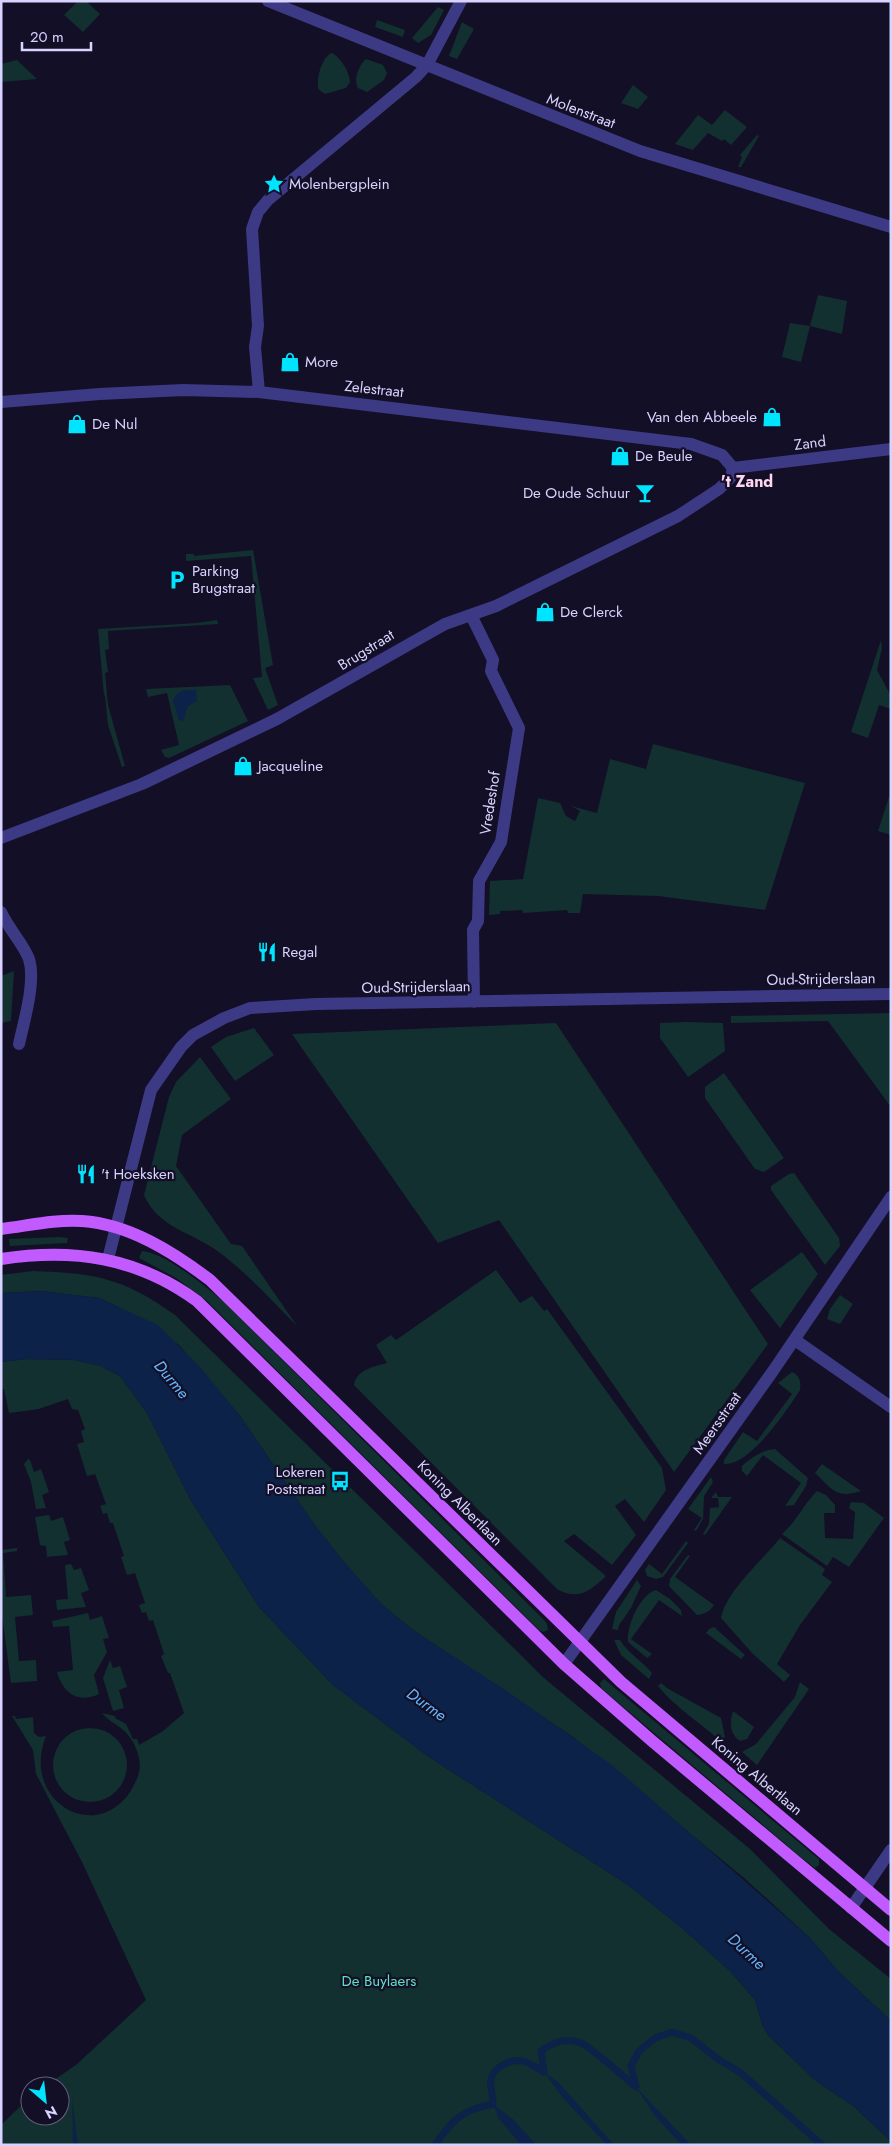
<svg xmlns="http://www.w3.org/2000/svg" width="892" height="2146" font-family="Jost,sans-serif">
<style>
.green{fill:#12302f}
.water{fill:#0c2248}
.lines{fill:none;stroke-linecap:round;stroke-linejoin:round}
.stream{stroke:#0c2248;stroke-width:7}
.minor{stroke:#3d3a85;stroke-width:12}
.major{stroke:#c25bff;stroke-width:12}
.labels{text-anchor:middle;stroke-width:4.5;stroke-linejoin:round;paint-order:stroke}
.street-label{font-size:15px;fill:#d9d4ff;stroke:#130f26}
.poi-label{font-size:15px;fill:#d9d4ff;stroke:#130f26;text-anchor:start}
.park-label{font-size:15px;fill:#5fe0c0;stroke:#130f26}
.neighbourhood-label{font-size:16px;font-weight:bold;fill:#ffd6f0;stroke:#130f26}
.water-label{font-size:16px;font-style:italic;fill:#62b6ff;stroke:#130f26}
</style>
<rect width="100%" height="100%" fill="#130f26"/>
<path class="green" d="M78 1H86L100 14 83 32 64 15Z
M438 7 444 10 431 35 418 43 412 38Z
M377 20 405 30 403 37 375 27Z
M462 22 474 29 457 59 449 56Z
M332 53C340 57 350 72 350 82L346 88 325 94 319 90C315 81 322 56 332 53Z
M366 59 383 65 387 73 384 80 367 92 358 88C353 79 359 65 366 59Z
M17 60 37 79 1 82V64Z
M633 85 648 97 638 109 621 103Z
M725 110 747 127 731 145 724 139 722 141 708 133 693 150 675 144 698 115 712 125Z
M757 135 759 136 741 167H738L742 157 740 155Z
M818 295 847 301 842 334 810 326 801 362 782 357 790 323 810 326Z
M253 550 273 665 265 668 278 705 268 710 253 678 262 677 251 556 186 561V554H194V556Z
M217 620 218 624 108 631 109 649 105 650 108 672 105 673 108 705 125 766 122 767 108 725 105 696 104 695 98 629 197 623Z
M881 640 882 648 877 670 891 696V709L879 705 868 738 851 732Z
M230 685 248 721 169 758 165 757 161 750 179 745 167 693 148 697 146 689Z
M653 744 805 783 765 910 658 896 583 894 580 913H568L567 910 523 913 522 910 500 911V914L489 915 490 881 523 879 538 798 560 803 566 816 575 821 580 811 571 806 597 813 610 759 646 769Z
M890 794H891V835L878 831Z
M14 971 11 1021 1 1023V976Z
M891 1013V1107L828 1021 731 1023V1016Z
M687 1022 723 1023 725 1051 688 1077 660 1038V1023Z
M556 1023 768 1344 674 1472 499 1220 438 1243 292 1034Z
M254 1028 274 1055 235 1081 211 1047 226 1037Z
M200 1057 231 1099 182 1135 176 1166 231 1244 242 1246 297 1326C272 1301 247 1273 219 1252 192 1232 158 1228 144 1195L169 1097 176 1082Z
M724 1073 784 1158 764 1172 755 1169 705 1098V1087Z
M794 1173 839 1238 840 1246 825 1265 771 1190V1186L789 1174Z
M59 1237 68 1238 67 1243 10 1246 9 1239Z
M142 1251C166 1253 206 1287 225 1303L543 1619 547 1624 548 1630 543 1632 539 1630 206 1300 176 1278 139 1258Z
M802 1252 818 1274 780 1328 750 1290Z
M496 1270 520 1303 532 1296 544 1311 547 1309 662 1468 666 1490 644 1522 625 1499 615 1506 636 1535 612 1565 574 1534 564 1541 606 1576C591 1591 577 1601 557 1589L354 1385C356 1370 375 1366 387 1363L376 1345 391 1335 396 1340Z
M33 1271C96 1273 123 1278 175 1315L544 1678 750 1849 829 1929 891 1979V2021L837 1970 810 1938 744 1878 573 1737 413 1630 381 1604 343 1561 314 1524 240 1416 179 1345 133 1314 99 1298 41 1291 1 1293V1275Z
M840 1295 853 1304 840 1324 827 1319 830 1309Z
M27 1359 74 1360 101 1366 120 1376 147 1413 190 1499 259 1607 333 1685 429 1757 628 1885 682 1928 731 1972 755 2000 762 2024 768 2035 816 2081 852 2105 891 2141V2145H1V2125L30 2097V2116H60V2086H45L76 2065 146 2000 82 1862 36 1774 33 1750 12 1716H15L16 1719 33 1717 34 1733 39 1737 46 1736C19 1804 103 1849 135 1783 142 1769 141 1759 134 1744 125 1726 112 1725 102 1713L115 1716V1718L126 1724 133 1739H137L139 1745 163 1731 184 1713 170 1673H168L161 1656 164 1654 153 1620 149 1621 146 1612 142 1613 139 1605 145 1603 135 1573 127 1575 121 1557 124 1556 113 1523H110L107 1513 103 1514 100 1506 106 1504 95 1474 87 1476 77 1444 84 1442 81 1431 85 1429 78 1410 72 1409 68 1399 39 1409 9 1413 4 1389H1V1362Z
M792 1372C800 1376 801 1381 800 1390 788 1409 749 1467 724 1464V1460L743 1432 757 1441 792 1394 778 1383Z
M775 1449 808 1478 806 1486 794 1505 785 1506 801 1483 763 1455 747 1476 742 1471V1466C752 1457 762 1450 775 1449Z
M28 1459 30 1460 34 1472 41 1469 49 1492 42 1495 46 1508 36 1509 31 1482 24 1464Z
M822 1464 861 1491C836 1499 833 1490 815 1473Z
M711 1477 713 1482 704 1496 703 1519 696 1531 694 1530 702 1518 688 1509Z
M817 1491 826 1495 835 1505V1513H824L825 1538 853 1539 855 1512 849 1508 851 1502 864 1503 884 1518 849 1567 833 1557 827 1566 782 1534C797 1521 803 1505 817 1491Z
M716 1492 718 1497H732L705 1535 703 1534 709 1524 710 1508 719 1507 718 1498H711Z
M49 1515 51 1521 63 1517 70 1540 64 1542 68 1555 47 1557 46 1546 40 1545 35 1517Z
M780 1538 825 1569 822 1575 832 1582 800 1625 777 1664 790 1675 784 1682 752 1653 721 1618C726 1591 763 1560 780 1538Z
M686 1541 688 1543 663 1577 656 1579 647 1576 645 1570 649 1564 662 1574Z
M17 1548V1551L3 1553 6 1597 31 1595 33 1615 15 1617 19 1661 36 1660 37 1681 11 1683 1 1608V1550Z
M688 1555 690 1556 675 1577 714 1605C709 1612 705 1614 697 1615L669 1586 670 1579Z
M71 1564 74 1570 81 1568 89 1590 81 1593 86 1607 57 1610 56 1600 68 1599 65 1565Z
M637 1580 641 1586 631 1608 619 1625 618 1630 612 1629 616 1612Z
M656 1590 670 1599 681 1610 682 1616 659 1600 631 1639 652 1654 647 1658 628 1642C626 1627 640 1594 656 1590Z
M88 1613 90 1620 102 1616 109 1638 103 1639 107 1652 94 1675 99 1694C78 1704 63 1693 57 1672L73 1670 69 1626 53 1627 52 1621Z
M714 1627 745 1655 741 1659 706 1633 709 1629Z
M614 1640H620C628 1653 642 1661 652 1673L649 1679 621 1655Z
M110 1660 113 1668 120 1666 127 1687 119 1690 124 1708 113 1711 103 1678Z
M604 1679 814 1855 819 1859V1865L815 1868 802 1858 601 1688 600 1683Z
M800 1682 809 1689 757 1765 742 1752 756 1744 795 1697Z
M661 1683 667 1688 721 1718 725 1737 722 1739 716 1737C697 1721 673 1705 658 1686Z
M733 1711 754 1727 747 1739 740 1741C730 1734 729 1723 733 1711Z
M53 1765a37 37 0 1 1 74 0a37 37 0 1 1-74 0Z"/>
<path class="water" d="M196 690 197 701 188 706 183 721 179 720 173 701C177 689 185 690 196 690Z
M41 1291 99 1298 158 1325 201 1368 240 1416 314 1524 343 1561 381 1604 413 1630 511 1694 612 1765 810 1938 837 1970 891 2021V2141L852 2105 816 2081 768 2035 762 2024 755 2000 731 1972 682 1928 628 1885 429 1757 333 1685 259 1607 190 1499 147 1413 120 1376 101 1366 74 1360 27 1359 1 1362V1293Z
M544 2072 559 2083 614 2145H607L563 2098Z
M636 2087 688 2142 691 2145H682L655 2116Z
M72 2098 78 2145H73Z
M493 2104 514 2120 536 2145H521L499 2119Z"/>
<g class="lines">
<path class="stream" d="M435 2145C453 2119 462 2110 493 2104 493 2097 490 2087 491 2080 493 2066 514 2057 526 2062 532 2064 538 2069 544 2072L541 2051C553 2042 566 2037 581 2043 591 2047 625 2078 636 2087L631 2066 639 2051 655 2038 672 2032 691 2038 718 2059 741 2073 822 2145"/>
<path class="minor" d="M268 1 640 151 891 227
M259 392 255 347 258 326 252 229 258 212 268 200 416 77 427 65 461 1
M1 402 100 394 183 390 259 392 691 444 722 455 733 468
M733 468 891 449
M471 615 493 660 491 671 519 728 501 842 479 881 478 921 473 930 474 1002
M1 838 142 784 277 719 445 624 496 606 678 516 719 489 731 477 733 468
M1 912C8 928 24 945 29 959 36 982 24 1021 19 1044
M108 1259 151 1090 181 1047 193 1035 224 1018 250 1008 316 1004 891 994
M795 1340 891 1407
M564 1664 773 1371 891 1197
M851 1908 891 1850"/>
<path class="major" d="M1 1229C27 1226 55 1219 82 1221 129 1224 173 1252 210 1280L621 1682 891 1910
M1 1259C73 1248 137 1257 197 1301L564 1664 652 1741 891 1941"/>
</g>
<defs>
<symbol id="sight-bare" viewBox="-9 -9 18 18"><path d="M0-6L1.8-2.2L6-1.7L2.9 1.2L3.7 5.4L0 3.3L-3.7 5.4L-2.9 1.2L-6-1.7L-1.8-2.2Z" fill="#00e5ff" stroke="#130f26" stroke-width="2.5" paint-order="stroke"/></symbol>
<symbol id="shop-bare" viewBox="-9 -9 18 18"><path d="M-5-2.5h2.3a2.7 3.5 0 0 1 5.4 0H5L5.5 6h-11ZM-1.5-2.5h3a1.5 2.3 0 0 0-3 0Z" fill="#00e5ff" stroke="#130f26" stroke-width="2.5" paint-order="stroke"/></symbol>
<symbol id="bar-bare" viewBox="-9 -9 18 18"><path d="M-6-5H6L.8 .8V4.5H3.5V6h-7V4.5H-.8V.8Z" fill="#00e5ff" stroke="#130f26" stroke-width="2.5" paint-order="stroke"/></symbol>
<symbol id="parking-bare" viewBox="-9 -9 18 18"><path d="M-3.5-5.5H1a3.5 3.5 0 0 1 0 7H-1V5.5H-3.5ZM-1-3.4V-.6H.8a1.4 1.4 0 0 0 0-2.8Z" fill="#00e5ff" stroke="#130f26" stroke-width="2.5" paint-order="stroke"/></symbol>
<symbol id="restaurant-bare" viewBox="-9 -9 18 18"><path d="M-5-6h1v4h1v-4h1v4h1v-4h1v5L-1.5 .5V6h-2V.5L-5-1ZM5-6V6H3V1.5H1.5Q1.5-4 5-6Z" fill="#00e5ff" stroke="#130f26" stroke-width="2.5" paint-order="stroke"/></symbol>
<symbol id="bus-bare" viewBox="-9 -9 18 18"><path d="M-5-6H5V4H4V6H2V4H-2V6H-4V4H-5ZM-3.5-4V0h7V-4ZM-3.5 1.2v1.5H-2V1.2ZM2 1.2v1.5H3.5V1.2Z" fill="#00e5ff" stroke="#130f26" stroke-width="2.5" paint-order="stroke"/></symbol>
</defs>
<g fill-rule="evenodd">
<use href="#sight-bare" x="260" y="170" width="28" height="28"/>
<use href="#shop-bare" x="276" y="348" width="28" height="28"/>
<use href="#shop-bare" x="758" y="403" width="28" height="28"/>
<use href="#shop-bare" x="63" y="410" width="28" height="28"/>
<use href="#shop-bare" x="606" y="442" width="28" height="28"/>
<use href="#bar-bare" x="631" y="479" width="28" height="28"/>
<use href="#parking-bare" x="163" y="566" width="28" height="28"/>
<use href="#shop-bare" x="531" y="598" width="28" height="28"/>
<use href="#shop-bare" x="229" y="752" width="28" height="28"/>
<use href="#restaurant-bare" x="253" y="938" width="28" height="28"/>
<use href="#restaurant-bare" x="72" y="1160" width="28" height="28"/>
<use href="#bus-bare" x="326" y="1467" width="28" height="28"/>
</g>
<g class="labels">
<g class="street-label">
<text transform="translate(581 111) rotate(21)" y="5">Molenstraat</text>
<text transform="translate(374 389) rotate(6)" y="5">Zelestraat</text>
<text transform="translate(810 443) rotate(-7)" y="5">Zand</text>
<text transform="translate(366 650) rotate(-32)" y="5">Brugstraat</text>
<text transform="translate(490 803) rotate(-81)" y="5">Vredeshof</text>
<text transform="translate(821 979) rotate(-1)" y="5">Oud-Strijderslaan</text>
<text transform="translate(416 987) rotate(-1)" y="5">Oud-Strijderslaan</text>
<text transform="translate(717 1423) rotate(-55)" y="5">Meersstraat</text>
<text transform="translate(460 1503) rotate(45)" y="5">Koning Albertlaan</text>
<text transform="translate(757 1776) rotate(40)" y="5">Koning Albertlaan</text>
</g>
<g class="poi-label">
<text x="289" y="189">Molenbergplein</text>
<text x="305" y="367">More</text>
<text x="757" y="422" text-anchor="end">Van den Abbeele</text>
<text x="92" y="429">De Nul</text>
<text x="635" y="461">De Beule</text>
<text x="630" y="498" text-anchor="end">De Oude Schuur</text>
<text x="192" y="576">Parking<tspan x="192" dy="17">Brugstraat</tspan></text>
<text x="560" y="617">De Clerck</text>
<text x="258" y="771">Jacqueline</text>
<text x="282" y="957">Regal</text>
<text x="101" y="1179">'t Hoeksken</text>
<text x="325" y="1477" text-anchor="end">Lokeren<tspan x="325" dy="17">Poststraat</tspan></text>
</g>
<g class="park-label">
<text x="379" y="1986">De Buylaers</text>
</g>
<g class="neighbourhood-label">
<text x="747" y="487">'t Zand</text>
</g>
<g class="water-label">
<text transform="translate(172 1379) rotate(50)" y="6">Durme</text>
<text transform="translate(427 1704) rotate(36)" y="6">Durme</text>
<text transform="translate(747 1951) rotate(43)" y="6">Durme</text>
</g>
</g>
<rect width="892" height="2146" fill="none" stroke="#d9d4ff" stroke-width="5"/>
<g transform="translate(45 2101) rotate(152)"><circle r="24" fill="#130f26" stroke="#625e7d"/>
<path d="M0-4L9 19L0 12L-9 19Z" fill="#00e5ff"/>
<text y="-8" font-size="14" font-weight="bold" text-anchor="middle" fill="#d9d4ff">N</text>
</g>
<path d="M22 42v8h69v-8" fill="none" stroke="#d9d4ff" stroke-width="2.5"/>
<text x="30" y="42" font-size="15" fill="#d9d4ff" stroke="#130f26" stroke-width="4" paint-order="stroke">20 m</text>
</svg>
